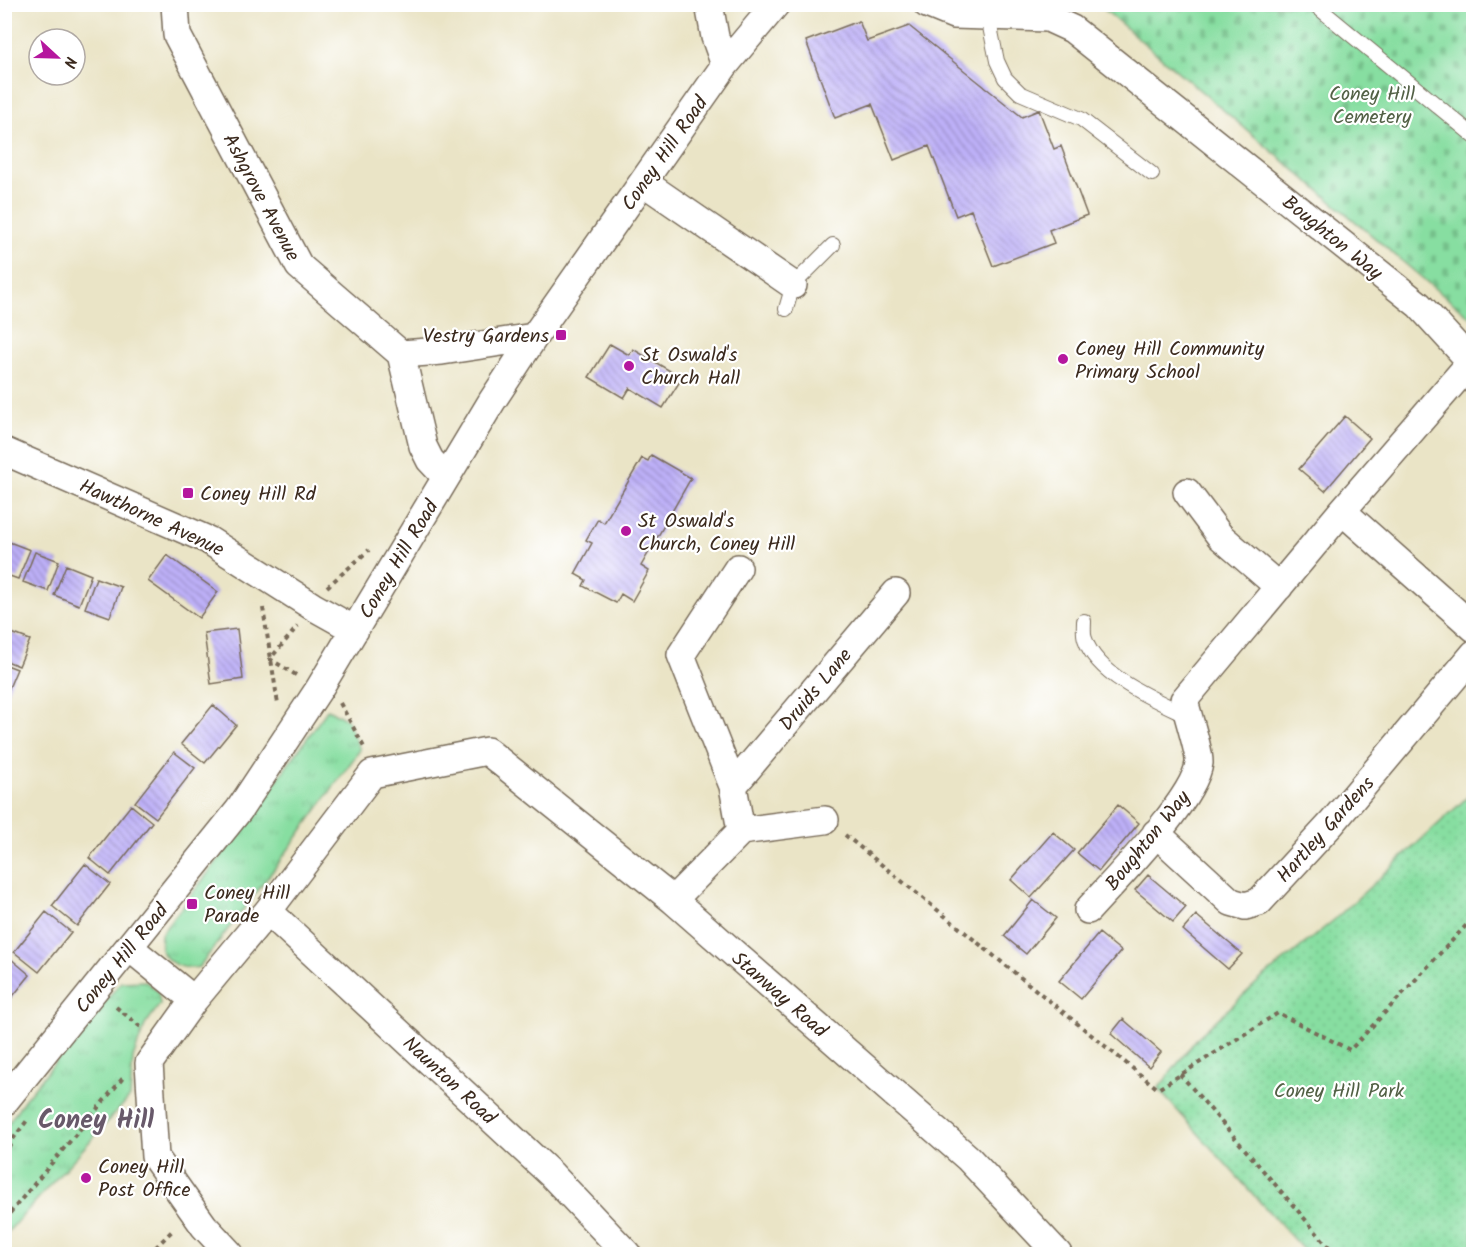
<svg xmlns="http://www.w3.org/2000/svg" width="1478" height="1259" font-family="Kalam,sans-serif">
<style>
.grass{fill:url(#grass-tufts);stroke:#618460;stroke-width:1.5}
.cemetery{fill:url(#cemetery-stones);stroke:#618460;stroke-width:1.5}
.park{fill:url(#park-dots);stroke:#618460;stroke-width:1.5}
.building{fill:url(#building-back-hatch)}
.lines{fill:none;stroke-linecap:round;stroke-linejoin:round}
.service-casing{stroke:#786b59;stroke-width:16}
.minor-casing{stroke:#786b59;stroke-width:30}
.path{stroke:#786b59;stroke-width:4;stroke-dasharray:4.5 4.5;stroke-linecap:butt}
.service{stroke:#fff;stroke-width:14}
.minor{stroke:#fff;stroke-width:27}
.poi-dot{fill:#b5179e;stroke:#fff;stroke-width:2}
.labels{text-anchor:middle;stroke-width:4.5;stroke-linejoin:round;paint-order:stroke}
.park-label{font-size:20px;fill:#526045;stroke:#fff}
.street-label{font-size:20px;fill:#3b2a1e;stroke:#fff}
.poi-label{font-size:20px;fill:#3b2a1e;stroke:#fff;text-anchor:start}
.district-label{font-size:26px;font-weight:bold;fill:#68596a;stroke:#fff}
</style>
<defs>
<pattern id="grass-tufts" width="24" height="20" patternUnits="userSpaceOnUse" patternTransform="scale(1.5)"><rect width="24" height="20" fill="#87dea1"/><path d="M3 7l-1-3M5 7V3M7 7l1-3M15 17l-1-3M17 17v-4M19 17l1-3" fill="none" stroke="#75bf8a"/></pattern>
<pattern id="cemetery-stones" width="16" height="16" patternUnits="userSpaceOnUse" patternTransform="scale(1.5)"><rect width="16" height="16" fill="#87dea1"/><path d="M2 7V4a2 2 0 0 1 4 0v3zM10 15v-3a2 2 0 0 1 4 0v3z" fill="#75bf8a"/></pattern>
<pattern id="park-dots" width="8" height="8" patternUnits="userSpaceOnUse" patternTransform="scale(1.5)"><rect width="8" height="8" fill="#87dea1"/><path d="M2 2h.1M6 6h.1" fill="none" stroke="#75bf8a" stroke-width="1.8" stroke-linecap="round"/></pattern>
<pattern id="building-back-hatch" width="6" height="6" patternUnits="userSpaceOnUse" patternTransform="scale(1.5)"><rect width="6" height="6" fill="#bdb0f8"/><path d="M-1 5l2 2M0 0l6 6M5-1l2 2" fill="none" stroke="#9b8fc8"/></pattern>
</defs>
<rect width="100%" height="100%" fill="#fff"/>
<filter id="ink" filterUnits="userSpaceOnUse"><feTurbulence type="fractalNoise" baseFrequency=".0167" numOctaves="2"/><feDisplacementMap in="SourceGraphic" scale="12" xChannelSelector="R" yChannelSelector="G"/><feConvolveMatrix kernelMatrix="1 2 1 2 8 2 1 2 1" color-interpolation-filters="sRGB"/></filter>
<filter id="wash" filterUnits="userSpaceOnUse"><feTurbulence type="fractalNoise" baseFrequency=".008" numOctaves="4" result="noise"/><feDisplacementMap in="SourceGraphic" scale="24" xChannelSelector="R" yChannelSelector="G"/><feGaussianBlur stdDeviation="1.35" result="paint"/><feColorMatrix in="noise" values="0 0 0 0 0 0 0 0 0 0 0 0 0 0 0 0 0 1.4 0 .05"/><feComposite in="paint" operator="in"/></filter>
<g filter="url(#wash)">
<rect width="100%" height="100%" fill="#eae4c6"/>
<path class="grass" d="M328 709 347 720 360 750 275 868 199 967C185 970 167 965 161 949 160 945 161 938 161 934L236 837Z
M145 981 158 992 160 1004 145 1025 133 1058 130 1097 5 1235V1128L24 1100 121 982Z"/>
<path class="cemetery" d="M1099 5H1473V319L1434 288Z"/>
<path class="park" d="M1473 792V1254H1307L1158 1089 1198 1037 1261 979 1334 920Z"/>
<g id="blocks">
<path class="building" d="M859 21 867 41 909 26 1022 117 1039 110 1054 149 1061 146 1087 215 1049 230 1054 243 993 266 971 210 956 216 929 146 894 160 872 104 835 118 806 41Z
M610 344 629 355 633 349 682 378 663 408 630 388 624 398 589 377Z
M1345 416 1370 438 1325 491 1299 469Z
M651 455 691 478 641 566 649 571 632 601 621 594 616 603 583 586 586 580 575 574 592 543 586 540 598 519 604 523 642 458 648 461Z
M4 540 30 550 18 579 4 574Z
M35 552 59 561 48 591 23 582Z
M167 555 218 592 199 618 148 581Z
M66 565 91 575 79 605 54 595Z
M96 578 121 587 110 617 85 608Z
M237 629 243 679 211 684 204 633Z
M4 630 30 640 19 666 4 660Z
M4 664 17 669 6 695H4Z
M213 705 236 725 205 763 181 744Z
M174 752 195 768 156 818 135 802Z
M131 805 152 822 110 875 89 858Z
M1118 805 1139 823 1099 871 1077 853Z
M1053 832 1074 850 1031 898 1011 880Z
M85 864 110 884 77 926 52 906Z
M1148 875 1186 907 1173 922 1135 890Z
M1033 900 1056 918 1026 954 1004 936Z
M46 912 71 932 39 972 14 952Z
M1196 915 1242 954 1228 969 1183 930Z
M1099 933 1121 951 1081 999 1059 981Z
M10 958 30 975 5 1006V964Z
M1123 1019 1161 1052 1149 1067 1111 1034Z"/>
</g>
</g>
<g filter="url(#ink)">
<use href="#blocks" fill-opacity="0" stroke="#786b59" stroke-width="1.5"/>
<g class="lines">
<defs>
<path id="service" d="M1314 4 1474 136
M988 17 997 61 1005 78 1020 93 1081 119 1152 174
M786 309 793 285 833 245
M1084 621C1084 627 1083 634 1085 639 1097 676 1155 700 1187 715"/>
<path id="minor" d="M175 4 177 35 299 266 401 354 442 351 534 337
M709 4 715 37 725 65
M927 4 954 15 1048 18 1072 29 1419 305 1471 362 1342 511 1184 700C1187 713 1200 753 1199 763 1195 799 1115 880 1088 910
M643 182 793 285
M401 354 423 446 430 460 446 477
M4 451 208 540 312 606 355 630
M1187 492 1220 536 1279 587
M1342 511 1474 628
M733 786 681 655 738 568
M741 831 825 820
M1156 833 1231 902 1245 906 1259 902 1332 823 1474 654
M673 900 741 831 733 786 896 593
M268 911 552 1175 627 1254
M130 948 194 1000
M4 1102 239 810 319 689 492 401 534 337 725 65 776 4
M230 1254 204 1226 155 1157 149 1063 194 1000 268 911 372 774 487 751 673 900 968 1158 1058 1254"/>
</defs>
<use href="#service" class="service-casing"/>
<use href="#minor" class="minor-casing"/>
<path class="path" d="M327 587 369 550
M263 608 278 704
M296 675 270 659 298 626
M340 703 365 749
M845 835 1158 1089 1278 1013 1350 1050 1474 917
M116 1007 142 1028
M1180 1074 1335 1254
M4 1155 13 1139 29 1118
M4 1220 123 1078
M149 1254 174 1229"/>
<use href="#service" class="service"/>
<use href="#minor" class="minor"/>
</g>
</g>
<g class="poi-dot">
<rect x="555" y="329" width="12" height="12" rx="3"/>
<circle cx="1063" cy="359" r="6"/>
<circle cx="629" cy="366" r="6"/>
<rect x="182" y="487" width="12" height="12" rx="3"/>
<circle cx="626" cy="531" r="6"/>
<rect x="186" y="898" width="12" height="12" rx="3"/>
<circle cx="86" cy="1178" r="6"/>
</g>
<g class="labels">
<g class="park-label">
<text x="1372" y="100">Coney Hill<tspan x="1372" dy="23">Cemetery</tspan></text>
<text x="1339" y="1097">Coney Hill Park</text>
</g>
<g class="street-label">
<text transform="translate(664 153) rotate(-55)" y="7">Coney Hill Road</text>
<text transform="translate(262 197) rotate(62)" y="7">Ashgrove Avenue</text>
<text transform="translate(1333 237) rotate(39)" y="7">Boughton Way</text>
<text transform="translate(152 517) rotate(25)" y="7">Hawthorne Avenue</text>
<text transform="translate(398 559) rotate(-59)" y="7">Coney Hill Road</text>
<text transform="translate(815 689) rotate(-50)" y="7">Druids Lane</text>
<text transform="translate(1325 829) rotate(-48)" y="7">Hartley Gardens</text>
<text transform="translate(1147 840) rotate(-51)" y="7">Boughton Way</text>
<text transform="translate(121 958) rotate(-51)" y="7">Coney Hill Road</text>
<text transform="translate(780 994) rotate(41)" y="7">Stanway Road</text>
<text transform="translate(450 1080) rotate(43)" y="7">Naunton Road</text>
</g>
<g class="poi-label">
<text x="549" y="342" text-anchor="end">Vestry Gardens</text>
<text x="1075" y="355">Coney Hill Community<tspan x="1075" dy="23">Primary School</tspan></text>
<text x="641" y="361">St Oswald's<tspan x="641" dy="23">Church Hall</tspan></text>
<text x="200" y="500">Coney Hill Rd</text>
<text x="638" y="527">St Oswald's<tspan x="638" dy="23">Church, Coney Hill</tspan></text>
<text x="204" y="899">Coney Hill<tspan x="204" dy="23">Parade</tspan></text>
<text x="98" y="1173">Coney Hill<tspan x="98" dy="23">Post Office</tspan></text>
</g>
<g class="district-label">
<text x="96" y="1128">Coney Hill</text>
</g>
</g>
<rect width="1478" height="1259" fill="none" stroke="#fff" stroke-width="24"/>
<g transform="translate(57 57) rotate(112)"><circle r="28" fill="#ffffff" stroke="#b1aaa5" stroke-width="1.5"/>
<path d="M0-4.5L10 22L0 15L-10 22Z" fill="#b5179e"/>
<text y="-9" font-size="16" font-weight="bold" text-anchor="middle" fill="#3b2a1e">N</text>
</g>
</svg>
